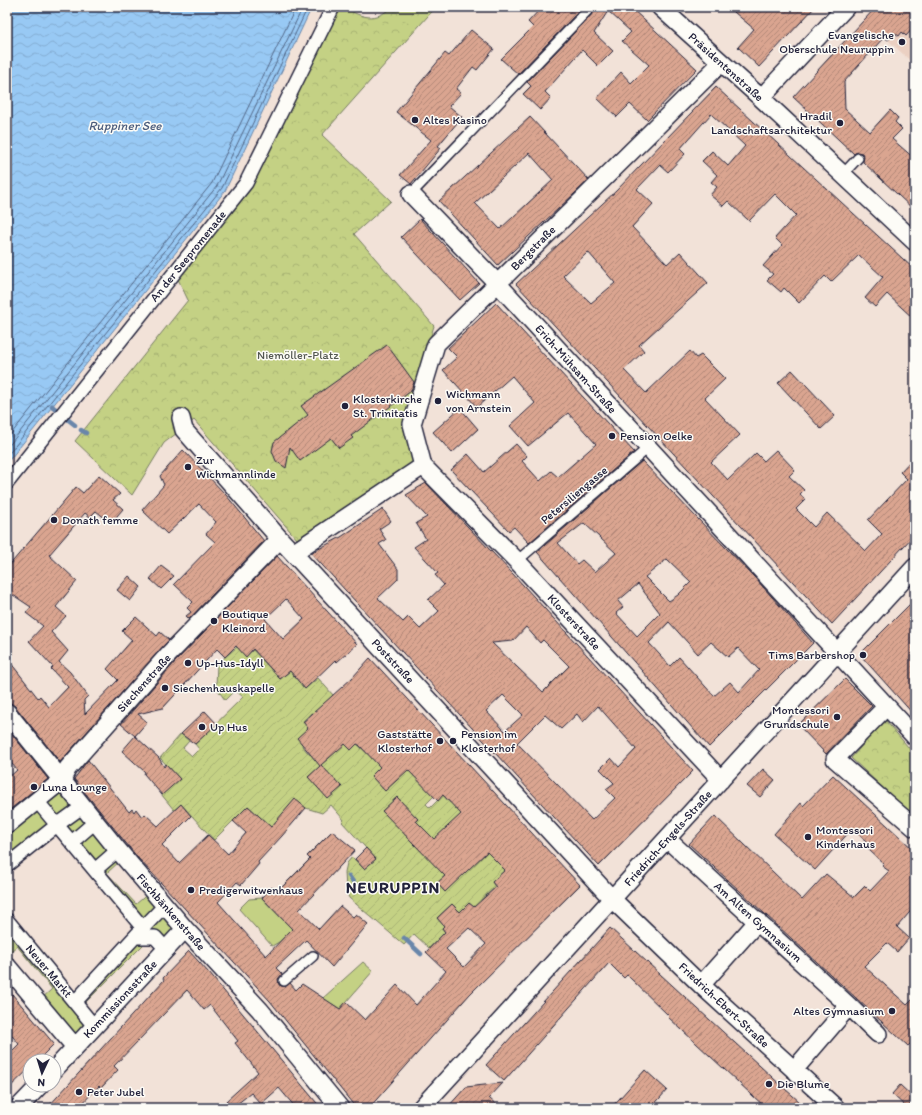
<svg xmlns="http://www.w3.org/2000/svg" width="922" height="1115" font-family="Itim,sans-serif">
<style>
.built{fill:#ebd0c2}
.grass{fill:#c4d184;stroke:#737a60}
.forest{fill:url(#forest-crowns);stroke:#737a60}
.garden{fill:url(#garden-furrows);stroke:#737a60}
.water{fill:url(#water-waves);stroke:#6986aa}
.lines{fill:none;stroke-linecap:round;stroke-linejoin:round}
.shore{stroke:#516585;stroke-width:1}
.stream{stroke:#6986aa;stroke-width:4.5}
.building{fill:url(#building-hatch);stroke:#22223b;fill-rule:evenodd}
.service-casing{stroke:#22223b;stroke-width:12}
.pedestrian-casing{stroke:#22223b;stroke-width:16}
.minor-casing{stroke:#22223b;stroke-width:20}
.service{stroke:#fdfcf7;stroke-width:9}
.pedestrian{stroke:#fdfcf7;stroke-width:13}
.minor{stroke:#fdfcf7;stroke-width:17}
.poi-dot{fill:#22223b;stroke:#fdfcf7;stroke-width:1.5}
.labels{text-anchor:middle;stroke-width:3;stroke-linejoin:round;paint-order:stroke}
.poi-label{font-size:12px;fill:#22223b;stroke:#fdfcf7;text-anchor:start}
.street-label{font-size:12px;fill:#22223b;stroke:#fdfcf7}
.park-label{font-size:12px;fill:#535751;stroke:#fdfcf7}
.water-label{font-size:13px;font-style:italic;fill:#4b5c7c;stroke:#fdfcf7}
.district-label{font-size:16px;font-weight:bold;letter-spacing:1px;fill:#22223b;stroke:#fdfcf7}
</style>
<defs>
<pattern id="forest-crowns" width="20" height="18" patternUnits="userSpaceOnUse"><rect width="20" height="18" fill="#c4d184"/><path d="M2 6a3 3 0 1 1 6 0M12 15a3 3 0 1 1 6 0" fill="none" stroke="#a8b373"/></pattern>
<pattern id="garden-furrows" width="10" height="10" patternUnits="userSpaceOnUse"><rect width="10" height="10" fill="#c4d184"/><path d="M-1 1l2-2M0 10L10 0M9 11l2-2" fill="none" stroke="#a8b373"/></pattern>
<pattern id="water-waves" width="16" height="10" patternUnits="userSpaceOnUse"><rect width="16" height="10" fill="#98c9f4"/><path d="M0 5q4-4 8 0t8 0" fill="none" stroke="#83acd2"/></pattern>
<pattern id="building-hatch" width="6" height="6" patternUnits="userSpaceOnUse"><rect width="6" height="6" fill="#daa590"/><path d="M-1 1l2-2M0 6l6-6M5 7l2-2" fill="none" stroke="#b08677"/></pattern>
</defs>
<rect width="100%" height="100%" fill="#f2e2d8"/>
<filter id="ink" filterUnits="userSpaceOnUse"><feTurbulence type="fractalNoise" baseFrequency=".025" numOctaves="2"/><feDisplacementMap in="SourceGraphic" scale="8" xChannelSelector="R" yChannelSelector="G"/><feConvolveMatrix kernelMatrix="1 2 1 2 8 2 1 2 1" color-interpolation-filters="sRGB"/></filter>
<g filter="url(#ink)">
<path class="built" d="M876 7 915 8V65L865 19Z"/>
<path class="grass" d="M60 794 120 861 107 873 136 904 149 893 180 930 161 952 148 940 83 1005 95 1018 74 1040 40 1000 52 989 17 946 7 954V920L75 1002 143 928 57 826 7 865V836Z
M262 898 285 922 294 927 279 942 272 946 239 909 249 899Z
M363 962 373 971 340 1009 332 1004 329 1009 323 998Z"/>
<path class="forest" d="M391 7H436L322 135 391 201 354 234 434 326 420 371V385L403 426 414 464 297 539 194 420 164 443 132 495 75 441 188 300 177 277 214 232 339 9 346 8C361 18 377 22 391 7Z
M885 720 915 755V808L910 813 851 758Z"/>
<path class="garden" d="M237 647 246 656 253 650 280 679 290 671 305 689 318 678 333 695 315 713H311L303 721 308 728 302 746 310 755 321 745 345 744 351 750 357 744 381 766 371 776 378 783 408 770 435 795 426 804 430 808 443 795 450 803 458 796 475 814 452 871 437 883 444 891 487 852 505 870 492 882 495 887 481 900V905L476 909 469 903 460 912 452 904 437 918 444 926 442 928 445 932 429 948 414 934 404 945 349 898 346 890 345 872 347 863 352 857 364 869 376 859 342 822 344 820 331 805 322 813 306 808 271 827 248 806 214 840 181 804 174 810 161 794 180 779 160 758 181 734 189 741 183 748 192 756 199 749 195 744 243 697 235 690 225 700 216 687 217 664Z"/>
<path class="water" d="M7 7H312L225 191 7 463Z"/>
<g class="lines">
<path class="shore" d="M7 439 212 183 296 7
M7 448 217 186 303 7
M7 456 222 188 308 7"/>
<path class="stream" d="M52 406 58 411
M66 418 75 425
M81 430 86 433
M349 876 359 890
M404 938 421 954"/>
</g>
<path class="building" d="M542 7H583L518 74 501 59 533 27 528 22Z
M597 7H630L697 69 647 120 630 104 617 117 597 98 621 72 631 83 649 65 622 41 631 32 608 11 594 33 613 51 598 66 582 50 545 92 551 98 540 110 523 94 531 86 527 82 595 11Z
M728 7H815L759 67 738 47 754 29Z
M876 7H915V26L906 36 902 32 899 36 895 33 888 40 884 37 844 82 845 109 870 132 890 110 898 118 895 122 902 129 892 139 915 159V211L863 162 864 157 862 153 857 152 854 154 793 97Z
M471 30 494 49 477 70 473 67 456 89 461 93 449 106 462 117 438 146 441 148 411 184 400 175 431 140 396 112 445 53 449 56Z
M716 87 915 270V320L887 294 875 307 865 298 883 277 859 255 831 282 825 276 799 303 784 288 781 292 767 280 773 274 763 266 782 245 775 238 796 215 775 194 749 221 728 201 723 206 710 195 717 187 711 182 717 175 702 161 712 151 728 166 745 146 711 114 680 149 685 154 668 172 660 165 637 189 653 204 632 227 667 264 680 252 708 283 639 345 644 351 624 370 646 393 690 351 696 358 701 355 725 379 705 398 740 435 711 462 728 480 756 453 764 461 776 450 795 470 789 476 804 490 800 494 805 500 796 509 814 527 827 513 866 551 882 534 868 520 907 479 900 472 915 456V534L832 624 516 284 616 191ZM588 252 615 283 591 303 563 276Z
M530 117 589 180 498 265 439 201ZM529 153 553 180 500 229 475 203Z
M420 219 479 283 460 300 401 237Z
M496 303 634 452 529 543 514 527 509 531 451 470 468 454 484 472 516 444 527 456 522 461 540 481 551 471 558 477 596 444 568 413 528 446 510 426 535 403 512 376 477 407 443 370 457 357 448 348Z
M387 345 414 382 411 391 351 436 353 438 339 448 331 438 300 461 290 447 286 468 276 461 272 451 274 442 308 415 301 406Z
M792 370 835 416 821 429 778 383Z
M460 408 478 429 452 453 433 432Z
M183 450 226 495 264 541 189 619 186 616 191 612 187 608 193 602 174 584 215 542 206 534 216 522 199 504 167 534 142 510 164 485 160 476Z
M642 461 755 578 813 643 709 747 537 552ZM584 523 616 553 595 572 582 560 577 564 558 543ZM667 559 691 582 678 595 669 601 645 577ZM638 584 660 613 637 636 616 613 623 607 618 601ZM669 622 698 654 711 642 728 657 738 648 759 670 739 692 730 682 714 696 679 657 670 666 649 643Z
M99 475 120 494 113 500 123 509 111 523 96 511 90 517 85 513 49 555 77 581 56 607 66 616 51 632 68 651 59 662 70 672 88 696 84 700 85 714 118 680 107 669 132 640 122 631 136 617 157 636 160 632 169 640 60 762 15 706 7 702V658L38 698 40 696 49 707 68 687 51 669 53 667 29 641 43 626 26 613 31 607 7 591V568L76 487 83 493Z
M426 483 513 574 693 771 599 866 311 553 341 537 383 509 391 521 379 529 386 540 379 544 398 569V579L378 598 403 622 408 617 420 629 439 611 428 600 444 585 435 575 438 573 414 547 426 539 416 523 427 517 406 495ZM526 627 540 643 543 640 569 666 543 692 492 643 513 641ZM503 695 523 715 505 731 486 711ZM598 706 636 749 619 767 611 758 600 769 614 783 606 789 615 798 592 820 517 743 545 715 561 729 577 714 583 722Z
M277 556 357 644 337 662 335 660 305 689 290 671 280 679 253 649 246 657 236 646 225 657 217 649 163 708 138 714 147 722 135 736 159 758 164 767 166 764 180 779 162 795 144 774 145 772 122 751 135 736 121 724 175 662ZM286 599 304 619 283 639 265 619Z
M161 566 174 576 161 589 150 579Z
M129 576 141 587 130 601 117 590Z
M915 599V716L862 657V652Z
M370 658 580 885 470 994 369 1108H356L270 1001 138 858 74 779 88 760 129 812 132 809 134 812 136 809 142 817 145 814 158 826 181 804 191 816 162 845 179 863 208 835 228 854 246 833 233 821 248 806 271 827 295 799 306 808 282 836 258 862 259 864 241 885 237 882 218 902 266 956 292 929 262 898 272 887 277 892 310 859 307 856 332 831 355 850 299 910 319 929 340 906 353 917 356 914 368 924 332 967 306 940 276 968 282 974 278 979 279 985 285 987 290 983 296 990 302 984 340 1009 346 1002 365 1020 397 985 416 1005 446 971 426 952 445 932 442 928 444 926 437 918 452 904 460 912 469 903 474 907 496 887 492 882 505 870 487 852 445 892 437 883 445 876 382 811 397 797 418 819 416 821 434 839 461 814 443 795 438 801 408 770 385 791 371 776 380 767 359 745 357 744 351 750 345 744 321 765 342 787 328 799 308 777 320 766 297 738 308 728 303 722 352 678ZM469 928 486 944 464 967 446 949Z
M845 679 872 706 826 754 798 725Z
M205 711 217 724 195 744 181 734Z
M7 728 48 779 7 812V779L17 770 7 758Z
M763 769 775 780 760 797 747 786Z
M833 775 915 851V906L897 927 909 938 897 952 887 943 864 966 907 1005 915 997V1039L908 1046 689 844 715 816 802 900 826 874 854 897 865 886 870 891 889 871 882 866 884 864 869 850 872 846 852 829 815 870 774 834 801 803 803 806Z
M366 848 376 859 364 869 355 859Z
M610 928 785 1089 807 1108H766L668 1017 669 1016 627 975 624 978 609 963 504 1081 486 1065Z
M189 951 209 973 321 1108H296L279 1088 261 1104 251 1093 232 1108 226 1101 258 1072 235 1043 238 1041 210 1005 204 1010 187 990 114 1066 118 1070 101 1088 99 1086 78 1108H47L164 980 163 978Z
M7 988 54 1044 37 1061H30V1068L7 1090V1056L19 1044 7 1030Z
M645 1070 667 1090 651 1108H611Z
M503 1083 489 1098 500 1108H447L466 1087Z
M900 1085 915 1099 907 1108 892 1094Z"/>
<g class="lines">
<defs>
<path id="service" d="M843 174 858 158
M411 194 591 7
M517 561 648 448
M284 981 313 956"/>
<path id="pedestrian" d="M7 483 246 183 333 7
M37 801 57 825 82 807
M72 842 95 822
M7 865 57 825 143 928 75 1002
M95 870 118 850
M7 920 94 1026
M143 928 165 905
M135 937H155L166 949"/>
<path id="minor" d="M660 7 761 98 915 242
M761 98 846 7
M411 194 497 283 915 737
M181 418 184 430 280 539 613 900 701 985 836 1108
M423 466 412 424 436 344 721 63
M423 466 517 561 721 780
M293 553 423 466
M886 707 835 759 915 828
M7 712 118 850 185 929 260 1010 340 1108
M7 825 61 781 68 768 168 655 280 539
M667 839 849 1006 794 1070
M7 966 75 1047
M701 985 758 921
M849 1006 878 1034
M54 1070 185 929
M18 1108 40 1085
M421 1108 915 567"/>
</defs>
<use href="#service" class="service-casing"/>
<use href="#pedestrian" class="pedestrian-casing"/>
<use href="#minor" class="minor-casing"/>
<use href="#service" class="service"/>
<use href="#pedestrian" class="pedestrian"/>
<use href="#minor" class="minor"/>
</g>
</g>
<g class="poi-dot">
<circle cx="902" cy="42" r="4"/>
<circle cx="415" cy="120" r="4"/>
<circle cx="840" cy="123" r="4"/>
<circle cx="438" cy="401" r="4"/>
<circle cx="345" cy="406" r="4"/>
<circle cx="612" cy="436" r="4"/>
<circle cx="188" cy="467" r="4"/>
<circle cx="54" cy="520" r="4"/>
<circle cx="214" cy="621" r="4"/>
<circle cx="863" cy="655" r="4"/>
<circle cx="188" cy="663" r="4"/>
<circle cx="165" cy="688" r="4"/>
<circle cx="837" cy="717" r="4"/>
<circle cx="202" cy="727" r="4"/>
<circle cx="440" cy="741" r="4"/>
<circle cx="453" cy="741" r="4"/>
<circle cx="34" cy="787" r="4"/>
<circle cx="808" cy="837" r="4"/>
<circle cx="191" cy="890" r="4"/>
<circle cx="892" cy="1011" r="4"/>
<circle cx="769" cy="1084" r="4"/>
<circle cx="79" cy="1092" r="4"/>
</g>
<g class="labels">
<g class="poi-label">
<text x="894" y="39" text-anchor="end">Evangelische<tspan x="894" dy="14">Oberschule Neuruppin</tspan></text>
<text x="832" y="120" text-anchor="end">Hradil<tspan x="832" dy="14">Landschaftsarchitektur</tspan></text>
<text x="423" y="124">Altes Kasino</text>
<text x="446" y="398">Wichmann<tspan x="446" dy="14">von Arnstein</tspan></text>
<text x="353" y="403">Klosterkirche<tspan x="353" dy="14">St. Trinitatis</tspan></text>
<text x="620" y="440">Pension Oelke</text>
<text x="196" y="464">Zur<tspan x="196" dy="14">Wichmannlinde</tspan></text>
<text x="62" y="524">Donath femme</text>
<text x="222" y="618">Boutique<tspan x="222" dy="14">Kleinord</tspan></text>
<text x="855" y="659" text-anchor="end">Tims Barbershop</text>
<text x="196" y="667">Up-Hus-Idyll</text>
<text x="173" y="692">Siechenhauskapelle</text>
<text x="829" y="714" text-anchor="end">Montessori<tspan x="829" dy="14">Grundschule</tspan></text>
<text x="210" y="731">Up Hus</text>
<text x="432" y="738" text-anchor="end">Gaststätte<tspan x="432" dy="14">Klosterhof</tspan></text>
<text x="461" y="738">Pension im<tspan x="461" dy="14">Klosterhof</tspan></text>
<text x="42" y="791">Luna Lounge</text>
<text x="816" y="834">Montessori<tspan x="816" dy="14">Kinderhaus</tspan></text>
<text x="199" y="894">Predigerwitwenhaus</text>
<text x="884" y="1015" text-anchor="end">Altes Gymnasium</text>
<text x="777" y="1088">Die Blume</text>
<text x="87" y="1096">Peter Jubel</text>
</g>
<g class="street-label">
<text transform="translate(726 67) rotate(42)" y="4">Präsidentenstraße</text>
<text transform="translate(533 248) rotate(-45)" y="4">Bergstraße</text>
<text transform="translate(188 256) rotate(-51)" y="4">An der Seepromenade</text>
<text transform="translate(576 369) rotate(48)" y="4">Erich-Mühsam-Straße</text>
<text transform="translate(574 495) rotate(-40)" y="4">Petersiliengasse</text>
<text transform="translate(574 622) rotate(47)" y="4">Klosterstraße</text>
<text transform="translate(393 661) rotate(47)" y="4">Poststraße</text>
<text transform="translate(144 683) rotate(-48)" y="4">Siechenstraße</text>
<text transform="translate(668 838) rotate(-48)" y="4">Friedrich-Engels-Straße</text>
<text transform="translate(171 912) rotate(49)" y="4">Fischbänkenstraße</text>
<text transform="translate(758 922) rotate(42)" y="4">Am Alten Gymnasium</text>
<text transform="translate(49 971) rotate(50)" y="4">Neuer Markt</text>
<text transform="translate(120 999) rotate(-47)" y="4">Kommissionsstraße</text>
<text transform="translate(724 1005) rotate(43)" y="4">Friedrich-Ebert-Straße</text>
</g>
<g class="park-label">
<text x="298" y="359">Niemöller-Platz</text>
</g>
<g class="water-label">
<text x="125" y="130">Ruppiner See</text>
</g>
<g class="district-label">
<text x="393" y="893">NEURUPPIN</text>
</g>
</g>
<rect width="922" height="1115" fill="none" stroke="#fdfcf7" stroke-width="24"/>
<rect x="12" y="12" width="898" height="1091" fill="none" stroke="#22223b" stroke-width="1.5" filter="url(#ink)"/>
<g transform="translate(42 1073) rotate(184)"><circle r="19" fill="#fdfcf7" stroke="#a5a5ac"/>
<path d="M0-3L7 15L0 10L-7 15Z" fill="#22223b"/>
<text y="-6" font-size="11" font-weight="bold" text-anchor="middle" fill="#22223b">N</text>
</g>
</svg>
